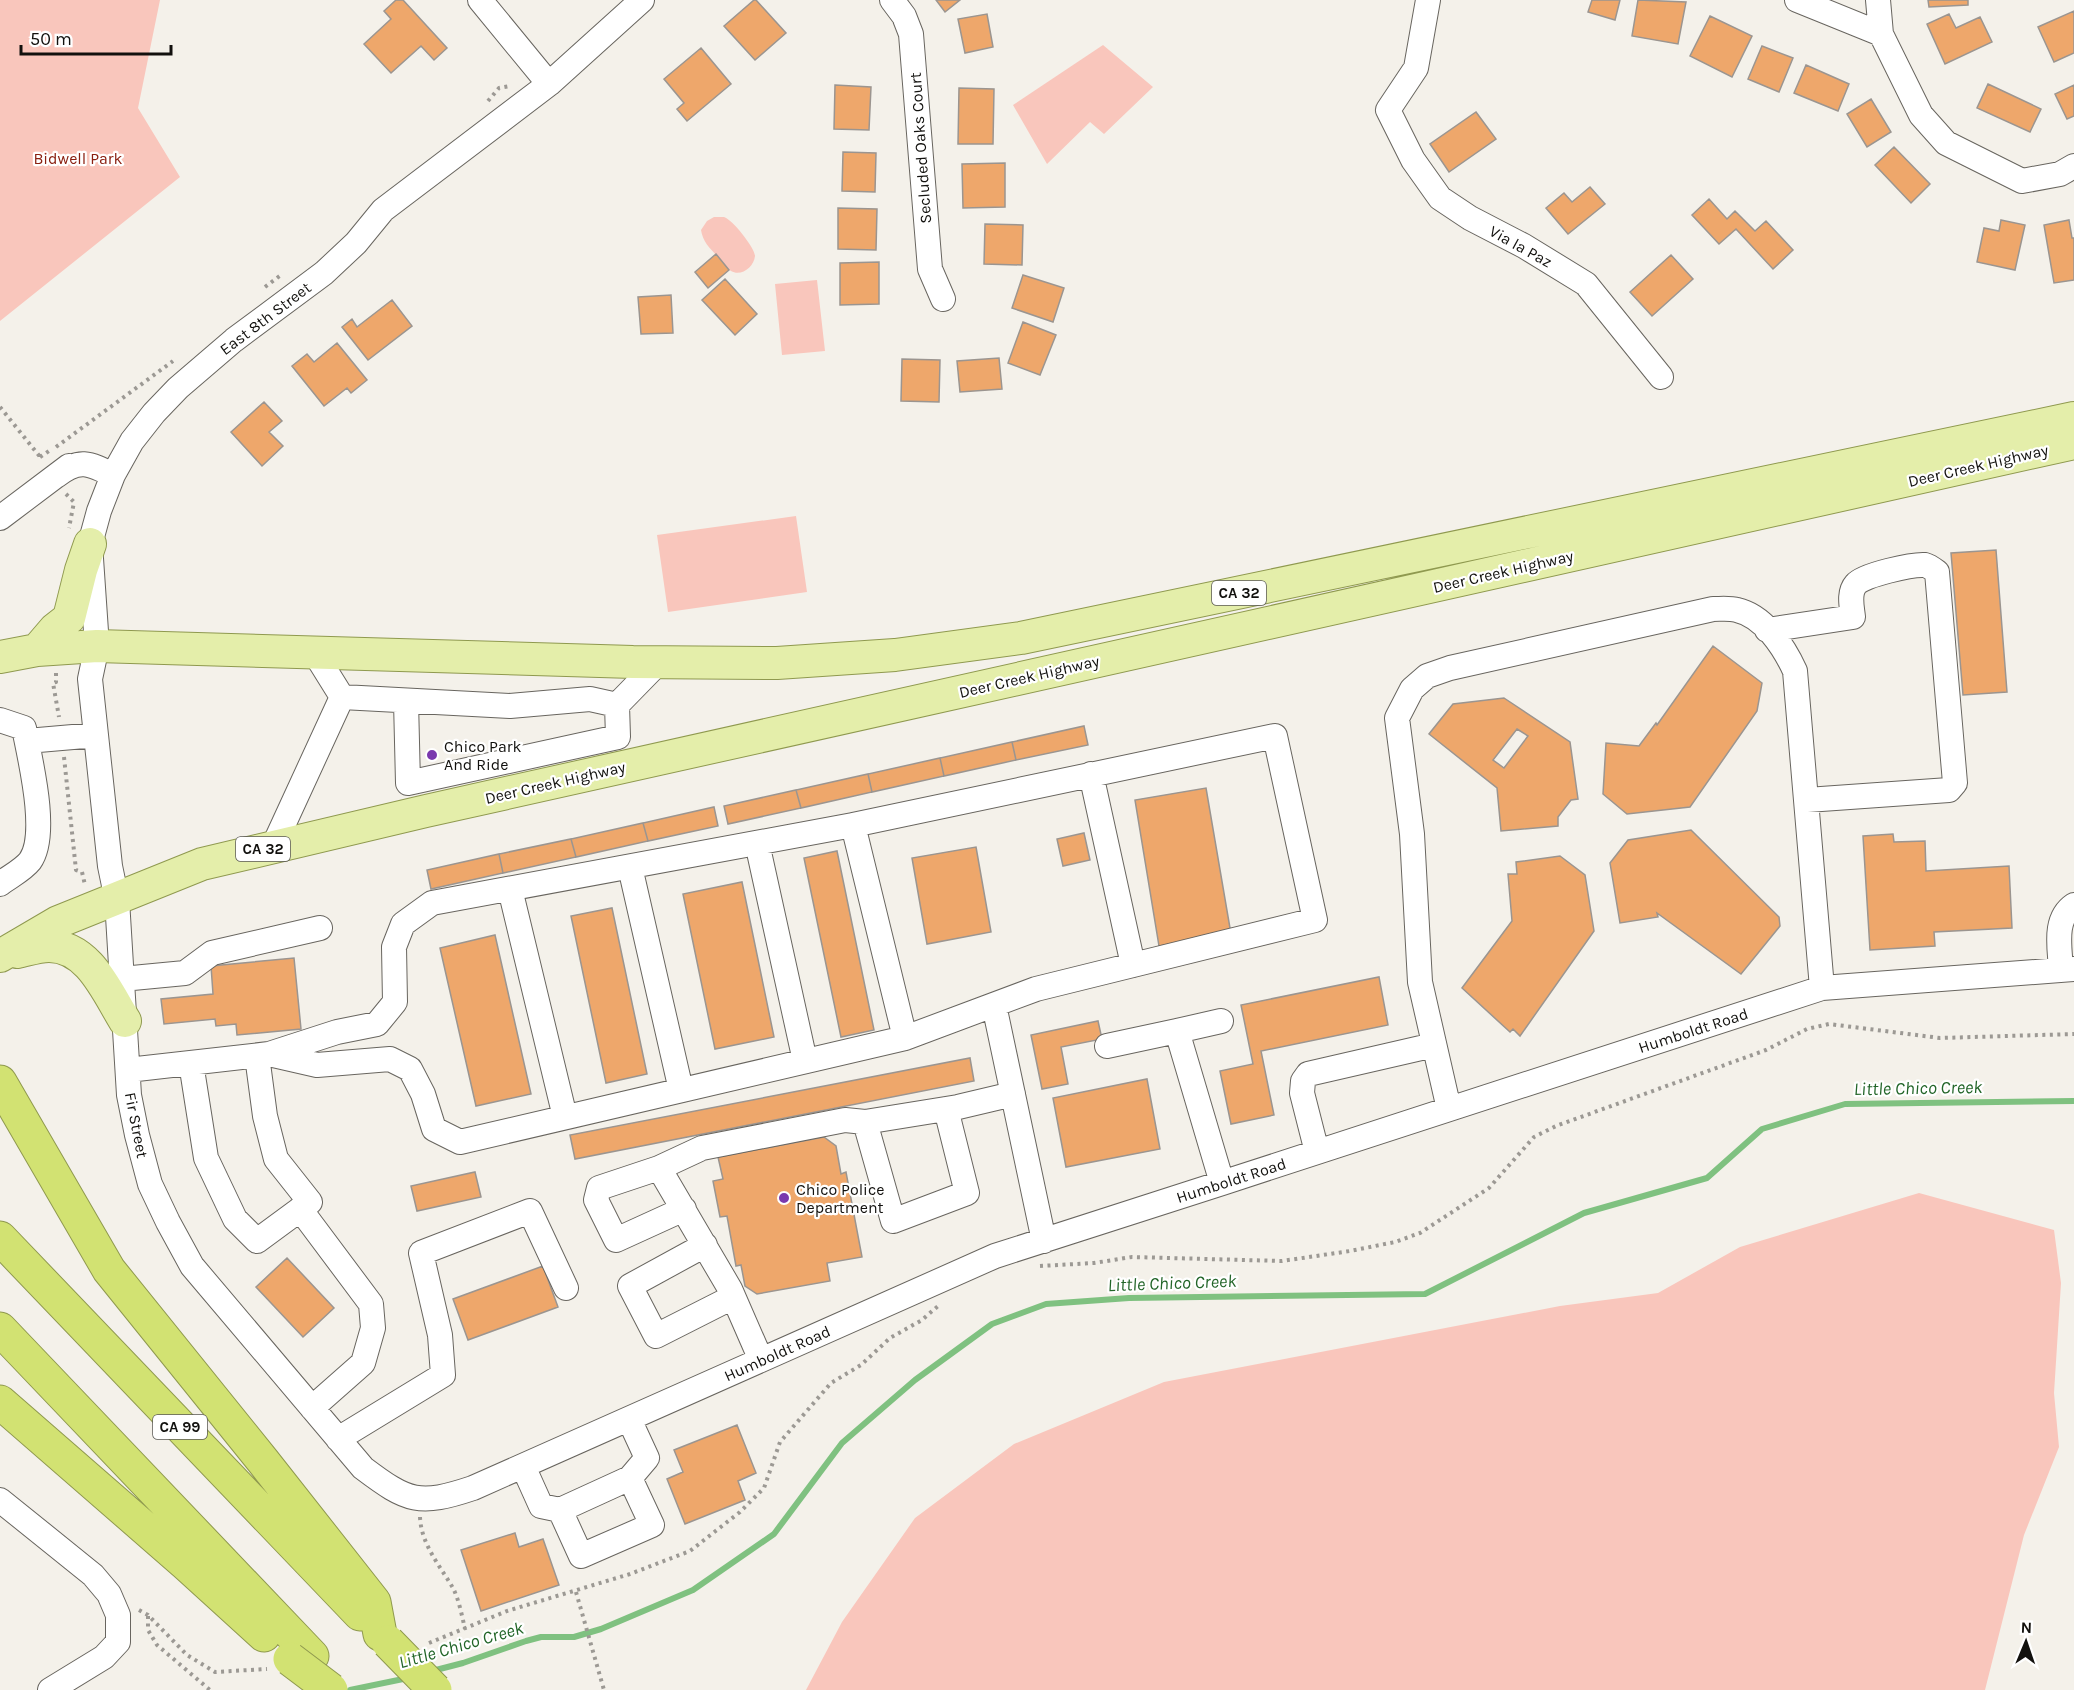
<svg xmlns="http://www.w3.org/2000/svg" width="2074" height="1690" font-family="Karla,sans-serif">
<style>
.green{fill:#f9c6bc}
.lines{fill:none;stroke-linecap:round;stroke-linejoin:round}
.stream{stroke:#7fc180;stroke-width:6}
.building{fill:#eea76b;stroke:#9b9590;stroke-width:1.5;fill-rule:evenodd}
.minor-casing{stroke:#68655f;stroke-width:26}
.major-casing{stroke:#8f994f;stroke-width:34}
.highway-casing{stroke:#8f994f;stroke-width:35}
.path{stroke:#9c9994;stroke-width:4;stroke-dasharray:3 4.5;stroke-linecap:butt}
.minor{stroke:#fff;stroke-width:24}
.major{stroke:#e4eeaa;stroke-width:32}
.highway{stroke:#d2e272;stroke-width:33}
.highway-bridge-casing{stroke:#8f994f;stroke-width:35;stroke-linecap:butt}
.highway-bridge{stroke:#d2e272;stroke-width:33}
.poi-dot{fill:#7a39ae;stroke:#fff;stroke-width:2}
.labels{text-anchor:middle;stroke-width:4.5;stroke-linejoin:round;paint-order:stroke}
.shield{fill:#fff;stroke:#595856;stroke-width:1.5}
.shield-label{font-size:15px;font-weight:bold;fill:#12110e}
.street-label{font-size:16px;fill:#12110e;stroke:#fff}
.park-label{font-size:16px;fill:#8a2011;stroke:#fff}
.poi-label{font-size:16px;fill:#12110e;stroke:#fff;text-anchor:start}
.water-label{font-size:18px;font-style:italic;fill:#226528;stroke:#fff}
</style>
<rect width="100%" height="100%" fill="#f4f1ea"/>
<path class="green" d="M0 0H160L138 108 180 177 0 321Z
M1103 45 1153 87 1104 134 1090 122 1047 164 1013 105Z
M714 217C716 217 722 217 724 217 732 219 755 248 755 256 754 267 741 277 731 271 728 269 724 264 722 261 713 251 703 244 701 230L707 221Z
M817 280 825 351 782 355 775 284Z
M796 516 807 592 668 612 657 535Z
M1919 1193 2054 1230 2061 1283 2054 1393 2059 1447 2024 1535 1985 1690H806L842 1622 915 1518 1014 1444 1164 1382 1560 1306 1658 1293 1740 1247Z"/>
<g class="lines">
<path class="stream" d="M432 1671 463 1663 526 1641 541 1637H574L601 1629 693 1590 774 1534 842 1443 915 1380 992 1324 1046 1304 1129 1298 1425 1294 1584 1213 1707 1178 1762 1129 1845 1104 2074 1101
M350 1690 408 1678"/>
</g>
<path class="building" d="M396 0H403L447 48 434 60 421 46 391 73 364 44 391 19 384 11Z
M754 0H756L786 33 755 60 724 26Z
M936 0H960L945 12Z
M1592 0H1620L1615 20 1588 12Z
M1638 0 1686 2 1678 44 1632 36Z
M1928 0H1968V5L1929 7Z
M2074 11V53L2054 62 2038 27Z
M987 14 993 47 965 53 958 19Z
M1949 14 1956 28 1980 17 1992 42 1945 64 1927 24Z
M1710 16 1752 36 1732 77 1690 56Z
M1762 46 1793 58 1779 92 1748 79Z
M701 48 731 84 687 121 677 109 684 103 664 79Z
M1806 65 1849 84 1838 111 1794 93Z
M1988 84 2041 109 2030 132 1977 108Z
M835 85 871 87 869 130 834 129Z
M2074 85V116L2067 119 2055 94Z
M959 88 994 89 993 144H958Z
M1871 99 1891 132 1867 147 1847 114Z
M1476 112 1496 139 1449 172 1430 144Z
M1894 147 1930 184 1911 203 1875 165Z
M843 152 876 153 875 192 842 191Z
M1005 163V207L963 208 962 164Z
M1590 187 1605 204 1568 234 1546 208 1564 193 1572 202Z
M1709 199 1727 219 1735 211 1755 231 1766 221 1793 250 1773 269 1736 229 1719 244 1692 215Z
M838 208 877 209 876 250 838 249Z
M2001 220 2025 225 2015 270 1977 262 1984 228 1999 231Z
M2069 220 2072 238H2074V280L2054 283 2044 225Z
M985 224 1023 225 1022 265 984 264Z
M716 254 729 270 708 288 695 272Z
M1671 255 1693 279 1652 316 1630 292Z
M879 262V304L840 305V263Z
M1023 275 1064 288 1053 322 1012 308Z
M725 279 757 314 735 335 702 300Z
M671 295 673 333 641 334 638 297Z
M392 300 412 326 368 360 342 327 352 319 357 327Z
M1023 322 1056 335 1040 375 1008 363Z
M337 343 367 380 351 393 347 388 324 406 292 366 307 354 314 362Z
M999 358 1002 389 960 392 957 361Z
M902 359 940 360 939 402 901 401Z
M264 402 282 421 269 432 283 446 262 466 231 432Z
M1996 550 2007 692 1963 695 1951 553Z
M1713 646 1762 683 1757 711 1690 807 1627 814 1603 794 1606 743 1639 746 1656 723 1657 725Z
M1504 698 1570 742 1578 799 1571 800 1558 817V826L1501 831 1497 788 1429 734 1453 704ZM1517 729 1528 736 1504 768 1493 760Z
M1084 726 1088 745 1016 760 1012 742Z
M1012 742 1016 760 944 776 940 758Z
M940 758 944 776 872 792 868 774Z
M868 774 872 792 801 808 796 790Z
M1206 788 1231 934 1159 946 1135 800Z
M796 790 801 808 728 824 724 806Z
M714 807 718 826 648 841 643 823Z
M643 823 648 841 576 857 571 839Z
M1691 830 1779 917 1780 926 1741 974 1657 913 1658 917 1620 923 1610 863 1628 840Z
M1084 833 1090 860 1063 866 1057 839Z
M1893 834 1894 842 1925 841 1926 871 2009 866 2012 928 1934 932 1935 946 1870 950 1863 836Z
M571 839 576 857 503 873 499 854Z
M976 847 991 932 927 944 912 858Z
M837 851 874 1030 841 1037 804 858Z
M499 854 503 873 431 889 427 870Z
M1560 856 1585 875 1594 931 1520 1036 1513 1029 1510 1032 1462 988 1512 921 1508 874H1517L1516 862Z
M742 882 774 1037 715 1049 683 894Z
M612 908 647 1074 606 1083 571 916Z
M495 935 531 1094 476 1106 440 948Z
M294 958 301 1029 237 1035 236 1024 216 1026 215 1019 164 1024 161 999 213 994 211 966Z
M1379 977 1388 1025 1261 1051 1274 1115 1231 1124 1220 1071 1253 1064 1241 1005Z
M1098 1021 1102 1039 1061 1047 1068 1084 1042 1089 1031 1035Z
M970 1058 974 1081 575 1159 570 1135Z
M1147 1079 1160 1149 1066 1167 1053 1098Z
M824 1137 836 1146 841 1174 846 1172 862 1257 827 1263 830 1281 757 1294 745 1286 741 1265 736 1266 727 1216 720 1217 713 1181 723 1179 718 1157Z
M475 1172 481 1197 417 1211 411 1186Z
M287 1258 334 1308 303 1337 256 1287Z
M543 1266 558 1307 468 1340 453 1299Z
M737 1425 756 1473 738 1481 745 1500 685 1524 667 1479 683 1472 674 1450Z
M515 1533 519 1547 543 1539 559 1585 481 1611 461 1550Z"/>
<g class="lines">
<defs>
<path id="minor" d="M480 0 549 84
M642 0 549 84 383 210 356 243 324 273 234 340 178 388 154 413 132 441 113 475 99 511 90 544 97 646 90 679 110 866 117 900 129 1095 137 1135 150 1184 168 1222 192 1266 363 1468C408 1502 419 1506 473 1488L995 1256 1222 1183 1822 988 2074 969
M892 0 904 16 911 34 930 269 943 299
M1428 0 1416 68 1388 110 1413 160 1440 198 1470 218 1524 246 1586 284 1661 377
M1797 0 1881 34 1921 115 1946 143 2022 181 2060 174 2074 166
M1878 0 1881 34
M56 476C79 458 89 463 113 475
M0 518 69 466
M1767 630 1853 617C1852 607 1848 593 1856 584 1863 575 1913 564 1925 565 1929 566 1933 569 1937 572L1955 783 1949 790 1807 800
M314 652 342 697
M342 697 510 706 590 699 617 705
M406 701 408 783 618 737 617 705 659 662
M0 720 24 728C30 759 49 835 30 861 23 870 9 877 0 884
M27 741 96 735
M1091 774 1133 965
M853 825 1275 736 1315 920 1036 989 905 1038
M757 843 805 1061
M273 847 342 697
M630 867 681 1090
M510 889 565 1117
M2061 970C2060 948 2053 919 2074 905
M122 979 185 973 212 953 320 928
M994 1005 1044 1241
M1177 1031 1221 1021
M1107 1046 1177 1031 1222 1183
M191 1063 206 1158 235 1219 257 1241 310 1202 276 1159 265 1116 257 1056
M128 1070 269 1054 337 1032 377 1024 395 1002 394 947 403 924 432 903 853 825 905 1038 460 1142 434 1129 423 1094 410 1069 390 1059 317 1065 269 1054
M1449 1109 1420 982 1412 834 1397 718 1412 689 1427 676 1450 668 1713 609C1721 609 1730 608 1737 610 1764 616 1784 647 1795 671L1822 988
M865 1122 958 1107 1013 1094
M1317 1152 1302 1093 1303 1081 1308 1074 1434 1045
M659 1168 702 1148 845 1120 865 1122 893 1221 967 1193 946 1109
M300 1209 371 1304 373 1328 363 1363 312 1408
M684 1209 616 1240 596 1200 599 1188 659 1168 730 1289 761 1360
M705 1245 630 1286 656 1336 733 1297
M629 1419 647 1458 630 1478 652 1525 581 1556 560 1510 630 1478
M338 1439 443 1375 440 1335 421 1253 530 1211 566 1288
M523 1466 541 1506 560 1510
M0 1500 93 1575 109 1594 118 1615V1642L104 1657 50 1690"/>
<path id="major" d="M37 650 55 629 69 618 81 570 90 544
M0 657 37 650 97 646 633 662 777 663 895 655 1021 638 2074 418
M17 952C27 950 39 946 49 946 89 946 107 992 125 1021
M0 956 58 922 202 864 426 811 2074 443"/>
<path id="highway" d="M0 1082 109 1270 263 1461 374 1602 380 1634
M0 1238 360 1614
M0 1329 312 1656
M0 1402 186 1564 264 1635"/>
</defs>
<use href="#minor" class="minor-casing"/>
<use href="#major" class="major-casing"/>
<use href="#highway" class="highway-casing"/>
<path class="path" d="M488 101 499 88 510 86
M265 287 281 275
M0 407 41 458
M56 447 173 361
M40 457 49 451
M66 494 74 502 69 528
M56 673V682L53 683 59 717
M64 757 76 870 82 872 85 885
M1040 1266 1094 1263 1132 1257 1282 1261 1350 1251 1395 1242 1420 1233 1489 1188 1534 1137 1556 1126 1766 1050 1807 1029 1829 1024 1940 1038 2074 1034
M420 1517C421 1544 440 1566 453 1588 459 1600 462 1616 465 1629
M576 1592 604 1690
M139 1610 148 1615 187 1655 215 1672 267 1669
M148 1616V1630L157 1645 210 1690
M429 1643 507 1611 630 1574 690 1551 740 1512 764 1488 780 1442 831 1383 861 1365 890 1338 922 1320 938 1306"/>
<use href="#minor" class="minor"/>
<use href="#major" class="major"/>
<use href="#highway" class="highway"/>
<defs>
<path id="highway-bridge" d="M388 1642 435 1690
M290 1659 331 1690"/>
</defs>
<use href="#highway-bridge" class="highway-bridge-casing"/>
<use href="#highway-bridge" class="highway-bridge"/>
</g>
<g class="poi-dot">
<circle cx="432" cy="755" r="6"/>
<circle cx="784" cy="1198" r="6"/>
</g>
<g class="labels">
<g class="shield">
<rect x="1212" y="581" width="54" height="24" rx="4.5"/>
<rect x="236" y="837" width="54" height="24" rx="4.5"/>
<rect x="153" y="1415" width="54" height="24" rx="4.5"/>
</g>
<g class="shield-label">
<text x="1239" y="598">CA 32</text>
<text x="263" y="854">CA 32</text>
<text x="180" y="1432">CA 99</text>
</g>
<g class="street-label">
<text transform="translate(920 148) rotate(-94)" y="6">Secluded Oaks Court</text>
<text transform="translate(1521 246) rotate(29)" y="6">Via la Paz</text>
<text transform="translate(265 318) rotate(-37)" y="6">East 8th Street</text>
<text transform="translate(1978 465) rotate(-13)" y="6">Deer Creek Highway</text>
<text transform="translate(1503 571) rotate(-13)" y="6">Deer Creek Highway</text>
<text transform="translate(1029 676) rotate(-13)" y="6">Deer Creek Highway</text>
<text transform="translate(555 782) rotate(-13)" y="6">Deer Creek Highway</text>
<text transform="translate(1693 1030) rotate(-18)" y="6">Humboldt Road</text>
<text transform="translate(137 1125) rotate(79)" y="6">Fir Street</text>
<text transform="translate(1231 1180) rotate(-18)" y="6">Humboldt Road</text>
<text transform="translate(777 1353) rotate(-24)" y="6">Humboldt Road</text>
</g>
<g class="park-label">
<text x="78" y="164">Bidwell Park</text>
</g>
<g class="poi-label">
<text x="444" y="752">Chico Park<tspan x="444" dy="18">And Ride</tspan></text>
<text x="796" y="1195">Chico Police<tspan x="796" dy="18">Department</tspan></text>
</g>
<g class="water-label">
<text transform="translate(1918 1088) rotate(-1)" y="6">Little Chico Creek</text>
<text transform="translate(1172 1283) rotate(-2)" y="6">Little Chico Creek</text>
<text transform="translate(461 1645) rotate(-16)" y="6">Little Chico Creek</text>
</g>
</g>
<g transform="translate(2026 1642) rotate(2)" stroke="#ffffff" stroke-width="4.5" paint-order="stroke">
<path d="M0-4.5L10 22L0 15L-10 22Z" fill="#12110e"/>
<text y="-9" font-size="16" font-weight="bold" text-anchor="middle" fill="#12110e">N</text>
</g>
<path d="M21 45v9h150v-9" fill="none" stroke="#12110e" stroke-width="3"/>
<text x="30" y="45" font-size="18" fill="#12110e" stroke="#ffffff" stroke-width="4.5" paint-order="stroke">50 m</text>
</svg>
